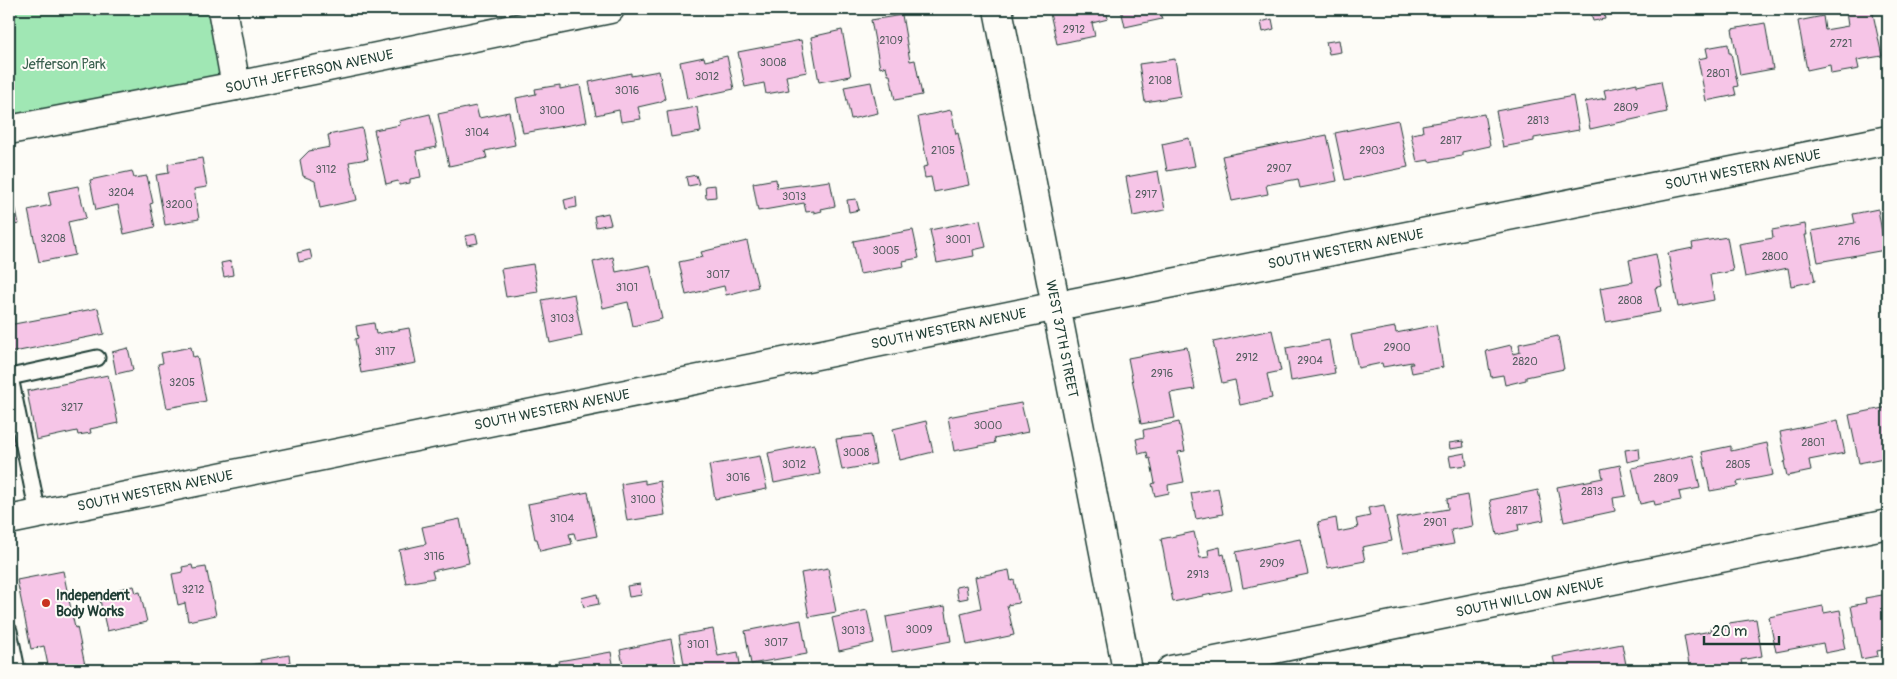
<svg xmlns="http://www.w3.org/2000/svg" width="1897" height="679" font-family="Pangolin,sans-serif">
<style>
.green{fill:#a0e7b4;stroke:#609274}
.building{fill:#f6c5e7;stroke:#1f3d34}
.lines{fill:none;stroke-linecap:round;stroke-linejoin:round}
.service-casing{stroke:#1f3d34;stroke-width:19}
.minor-casing{stroke:#1f3d34;stroke-width:31}
.tertiary-casing{stroke:#1f3d34;stroke-width:31}
.service{stroke:#fdfcf7;stroke-width:15}
.minor{stroke:#fdfcf7;stroke-width:28}
.tertiary{stroke:#fdfcf7;stroke-width:28}
.poi-dot{fill:#c8321e;stroke:#fdfcf7;stroke-width:2}
.labels{text-anchor:middle;stroke-width:4;stroke-linejoin:round;paint-order:stroke}
.number-label{font-size:11px;fill:#555f61}
.park-label{font-size:14px;fill:#395f4e;stroke:#fdfcf7}
.street-label{font-size:14px;fill:#1f3d34;stroke:#fdfcf7}
.poi-label{font-size:14px;font-weight:bold;fill:#1f3d34;stroke:#fdfcf7;text-anchor:start}
</style>
<rect width="100%" height="100%" fill="#fdfcf7"/>
<filter id="ink" filterUnits="userSpaceOnUse"><feTurbulence type="fractalNoise" baseFrequency=".02" numOctaves="2"/><feDisplacementMap in="SourceGraphic" scale="10" xChannelSelector="R" yChannelSelector="G"/><feConvolveMatrix kernelMatrix="1 2 1 2 8 2 1 2 1" color-interpolation-filters="sRGB"/></filter>
<g filter="url(#ink)">
<path class="green" d="M9 9H222L236 86 9 130Z"/>
<path class="building" d="M1049 9H1106L1108 19 1092 23 1095 36 1057 44Z
M1121 9H1159L1162 19 1125 27Z
M1590 9H1603L1605 19 1593 21Z
M1863 9H1872L1882 56 1857 60 1859 69 1831 74 1830 65 1807 70 1798 21 1823 16 1825 30 1848 26 1846 12Z
M902 15 910 61 915 60 922 95 895 100 890 75H888L886 66 880 68 871 20Z
M1272 19 1274 29 1263 32 1261 22Z
M1765 23 1773 69 1740 75 1732 29Z
M842 30 851 76 819 82 811 37Z
M801 40 807 72 786 76 789 90 766 94 764 83 745 87 738 52Z
M1339 40 1341 52 1329 54 1326 42Z
M1728 44 1729 53H1731L1738 86 1734 87 1736 95 1706 101 1698 59 1708 57 1706 48Z
M727 56 734 89 687 99 680 62 704 57 705 61Z
M1175 59 1181 96 1145 102 1139 64Z
M659 71 665 99 660 102 638 107 641 119 621 122 619 110 596 115 589 82 631 73V76Z
M1661 81 1667 112 1590 129 1585 102 1606 98 1604 90 1637 83V86Z
M871 82 878 113 851 119 844 87Z
M560 85V89L580 85 587 122 523 133 516 98 536 94 535 89Z
M1573 96 1579 130 1534 138V141L1503 147 1496 111Z
M476 106 479 118 509 112 515 145 485 151 487 158 449 166 438 114Z
M697 107 701 132 671 137 667 112Z
M951 110 956 134 958 133 969 185 934 192 931 177 925 178 923 167 928 166 918 117Z
M430 114 437 147 416 151 421 177 410 179V183L399 185 398 181 386 184 374 130 400 125 399 121Z
M1484 114 1490 146 1462 152V156L1429 162V160L1417 162 1411 134 1423 132 1422 125Z
M1398 120 1408 167 1345 180 1335 133Z
M362 128 368 159 349 162 357 200 320 208 315 181 303 176 300 160 309 151 330 147 328 135Z
M1327 135 1337 181 1300 188 1298 179 1266 185 1268 194 1232 201 1222 156Z
M1189 138 1195 166 1167 171 1162 144Z
M202 158 207 187 194 189 199 219 165 225 156 175 169 173 168 164Z
M132 171 134 178 147 176 153 203 150 204 155 227 124 234 118 205 96 210 90 180Z
M1158 171 1165 210 1133 216 1126 177Z
M696 175 699 184 688 186 686 177Z
M776 179 777 188 830 181 835 206 821 209 822 211 814 213V211L806 212 804 203 758 211 753 183Z
M715 185 716 197 706 198 705 186Z
M78 186 86 218 68 222 75 255 39 262 28 210 51 205 48 192Z
M13 196 19 224 9 226V197Z
M576 197 577 207 566 209 564 200Z
M856 199 859 210 849 212 847 200Z
M1878 209 1885 250 1818 262 1812 231 1855 223 1853 214Z
M608 213 611 224 596 227 594 216Z
M980 220 986 247 973 250 974 256 937 263 930 230Z
M1805 224 1807 235H1805L1815 281 1791 286 1788 268 1745 277 1739 244 1773 238 1772 230Z
M913 230 919 258 903 261 904 266 860 274 853 241Z
M476 234 478 243 467 245 465 236Z
M1727 237 1733 271 1710 275 1714 300 1678 307 1668 253 1693 248 1692 243Z
M747 241 758 287 726 295 724 286 686 295 679 262 703 257 701 252Z
M310 250 312 259 299 262 297 253Z
M1656 254 1662 286 1655 288 1660 312 1606 322 1600 288 1633 282 1629 260Z
M613 257 616 272 650 265 662 319 633 326 628 302 603 308 593 262Z
M231 261 233 275 224 277 221 263Z
M533 264 538 292 506 297 501 269Z
M574 294 582 336 550 343 542 300Z
M98 308 104 334 9 353V325Z
M374 323 376 334 409 328 416 363 361 373 355 339 358 338 356 326Z
M1436 325 1443 367 1412 373 1410 364H1413L1412 362 1383 367 1382 363 1358 368 1351 335 1395 327 1396 333Z
M1272 330 1281 371 1267 374 1272 398 1240 405 1235 380 1222 383 1213 342Z
M1558 336 1564 369 1526 377V380L1505 385 1503 375 1491 377 1486 351 1511 345 1513 354 1520 352 1519 344Z
M1329 340 1335 373 1291 381 1286 348Z
M191 347 193 357 197 356 206 401 167 408 158 364 163 363 161 353Z
M1187 347 1195 389 1170 393 1175 418 1141 424 1128 358Z
M128 348 133 370 116 374 112 352Z
M108 375 118 423 90 429 91 433 78 435 77 431 36 440 27 391Z
M1021 403 1028 432 994 439 995 443 954 451 948 417Z
M1888 407V457L1859 463 1849 415Z
M9 408 16 443 9 445Z
M1838 420 1845 453 1809 460 1811 471 1787 476 1784 462 1786 461 1780 432Z
M926 421 933 452 900 460 893 429Z
M1179 422 1185 451 1178 452 1184 482 1168 485 1169 493 1155 496 1152 484 1155 483 1150 458 1148 459 1147 452 1139 454 1136 439 1144 437 1143 430Z
M871 435 876 464 842 470 836 439Z
M1463 441 1464 447 1450 449 1449 443Z
M1767 443 1773 475 1737 482 1738 486 1710 491 1702 452 1731 446V451Z
M814 444 820 474 774 483 768 453Z
M1639 448 1640 459 1627 462 1625 450Z
M1465 453 1467 465 1451 467 1449 456Z
M1693 455 1700 488 1679 492 1681 500 1655 505 1654 501 1640 504 1632 468Z
M760 456 767 489 715 499 709 465Z
M1620 465 1626 496 1613 498 1615 511 1564 522 1557 487 1603 478 1601 469Z
M645 480V484L660 481 665 515 627 521 621 484Z
M1218 488 1223 514 1196 519 1191 493Z
M1538 490 1544 520 1518 525 1519 530 1497 535 1490 500Z
M588 492 597 536 576 540 574 533 569 534 572 544 540 551 537 539H535L528 504Z
M1468 495 1473 526 1451 530 1454 544 1403 553 1396 518 1448 509 1447 499Z
M1384 505 1392 541 1362 547 1365 561 1328 568 1318 522 1336 518 1338 532 1358 528 1356 519 1370 516 1368 508Z
M460 519 469 563 432 571 434 578 406 583 399 550 426 544 422 527Z
M1194 532 1200 558 1209 557 1208 550 1220 547 1221 555 1224 554 1232 590 1173 602 1161 539Z
M1300 539 1308 574 1243 588 1236 552Z
M192 565 193 569 206 567 216 615 188 621 185 603 178 605 172 574 183 572 182 567Z
M828 568 836 612 809 617 801 573Z
M1009 570 1011 581 1014 580 1019 603 1007 605 1014 635 967 645 961 613 981 608 975 577Z
M63 571 75 628 77 627 86 670H49L44 646 31 649 17 580Z
M640 584 642 595 629 597 627 586Z
M966 585 968 598 958 600 956 587Z
M134 586 136 593 140 592 147 622 107 631 100 600 120 596 119 589Z
M597 594 599 604 584 607 581 598Z
M1888 594V649L1877 651 1878 656 1861 659 1851 606 1866 603 1865 598Z
M945 606 951 641 892 652 886 617Z
M1823 606 1824 613 1840 610 1845 638 1843 639 1845 649 1825 653 1823 643 1776 652 1769 617Z
M867 610 874 643 839 651 832 618Z
M1756 619 1762 656 1741 660 1743 669 1690 670 1684 636 1711 631 1710 628 1724 626V629L1730 628 1729 623Z
M801 620 807 654 751 664 745 631Z
M713 629 718 656 738 652 741 670H685L679 635Z
M671 639 677 670H624L620 650Z
M1622 644 1627 670H1556L1553 657Z
M611 652 614 670H561L559 661Z
M289 655 291 670H253L252 665 261 663 260 660Z
M477 665 478 670H459L458 669Z"/>
<g class="lines">
<defs>
<path id="service" d="M9 377H10L38 514
M10 377 97 358
M9 631 17 670"/>
<g id="minor">
<path d="M222 9 236 86"/>
<path id="s1" d="M9 130 236 86 610 9"/>
<path id="s2" d="M1171 670 1888 524"/>
</g>
<g id="tertiary">
<path id="s3" d="M998 9 1127 670"/>
<path id="s4" d="M9 520 1057 306 1888 140"/>
</g>
</defs>
<use href="#service" class="service-casing"/>
<use href="#minor" class="minor-casing"/>
<use href="#tertiary" class="tertiary-casing"/>
<use href="#service" class="service"/>
<use href="#minor" class="minor"/>
<use href="#tertiary" class="tertiary"/>
</g>
</g>
<circle class="poi-dot" cx="46" cy="603" r="5"/>
<g class="labels">
<g class="number-label">
<text x="1074" y="33">2912</text>
<text x="891" y="44">2109</text>
<text x="1841" y="47">2721</text>
<text x="773" y="66">3008</text>
<text x="1718" y="77">2801</text>
<text x="707" y="80">3012</text>
<text x="1160" y="84">2108</text>
<text x="627" y="94">3016</text>
<text x="1626" y="111">2809</text>
<text x="552" y="114">3100</text>
<text x="1538" y="124">2813</text>
<text x="477" y="136">3104</text>
<text x="1451" y="144">2817</text>
<text x="943" y="154">2105</text>
<text x="1372" y="154">2903</text>
<text x="1279" y="172">2907</text>
<text x="326" y="173">3112</text>
<text x="121" y="196">3204</text>
<text x="1146" y="198">2917</text>
<text x="794" y="200">3013</text>
<text x="179" y="208">3200</text>
<text x="53" y="242">3208</text>
<text x="958" y="243">3001</text>
<text x="1849" y="245">2716</text>
<text x="886" y="254">3005</text>
<text x="1775" y="260">2800</text>
<text x="718" y="278">3017</text>
<text x="627" y="291">3101</text>
<text x="1630" y="304">2808</text>
<text x="562" y="322">3103</text>
<text x="1397" y="351">2900</text>
<text x="385" y="355">3117</text>
<text x="1247" y="361">2912</text>
<text x="1310" y="364">2904</text>
<text x="1525" y="365">2820</text>
<text x="1162" y="377">2916</text>
<text x="182" y="386">3205</text>
<text x="72" y="411">3217</text>
<text x="988" y="429">3000</text>
<text x="1813" y="446">2801</text>
<text x="856" y="456">3008</text>
<text x="794" y="468">3012</text>
<text x="1738" y="468">2805</text>
<text x="738" y="481">3016</text>
<text x="1666" y="482">2809</text>
<text x="1592" y="495">2813</text>
<text x="643" y="503">3100</text>
<text x="1517" y="514">2817</text>
<text x="562" y="522">3104</text>
<text x="1435" y="526">2901</text>
<text x="434" y="560">3116</text>
<text x="1272" y="567">2909</text>
<text x="1198" y="578">2913</text>
<text x="193" y="593">3212</text>
<text x="919" y="633">3009</text>
<text x="853" y="634">3013</text>
<text x="776" y="646">3017</text>
<text x="698" y="648">3101</text>
</g>
<g class="park-label">
<text x="64" y="69">Jefferson Park</text>
</g>
<g class="street-label">
<text dy="5" stroke="none"><textPath href="#s1" startOffset="306">SOUTH JEFFERSON AVENUE</textPath></text>
<text dy="5" stroke="none"><textPath href="#s4" startOffset="1769">SOUTH WESTERN AVENUE</textPath></text>
<text dy="5" stroke="none"><textPath href="#s4" startOffset="1364">SOUTH WESTERN AVENUE</textPath></text>
<text dy="5" stroke="none"><textPath href="#s4" startOffset="959">SOUTH WESTERN AVENUE</textPath></text>
<text dy="5" stroke="none"><textPath href="#s3" startOffset="336">WEST 37TH STREET</textPath></text>
<text dy="5" stroke="none"><textPath href="#s4" startOffset="554">SOUTH WESTERN AVENUE</textPath></text>
<text dy="5" stroke="none"><textPath href="#s4" startOffset="149">SOUTH WESTERN AVENUE</textPath></text>
<text dy="5" stroke="none"><textPath href="#s2" startOffset="366">SOUTH WILLOW AVENUE</textPath></text>
</g>
<g class="poi-label">
<text x="56" y="600">Independent<tspan x="56" dy="16">Body Works</tspan></text>
</g>
</g>
<rect width="1897" height="679" fill="none" stroke="#fdfcf7" stroke-width="30"/>
<rect x="15" y="15" width="1867" height="649" fill="none" stroke="#1f3d34" stroke-width="2" filter="url(#ink)"/>
<path d="M1704 636v8h75v-8" fill="none" stroke="#1f3d34" stroke-width="2.5"/>
<text x="1712" y="636" font-size="15" fill="#1f3d34" stroke="#fdfcf7" stroke-width="4" paint-order="stroke">20 m</text>
</svg>
